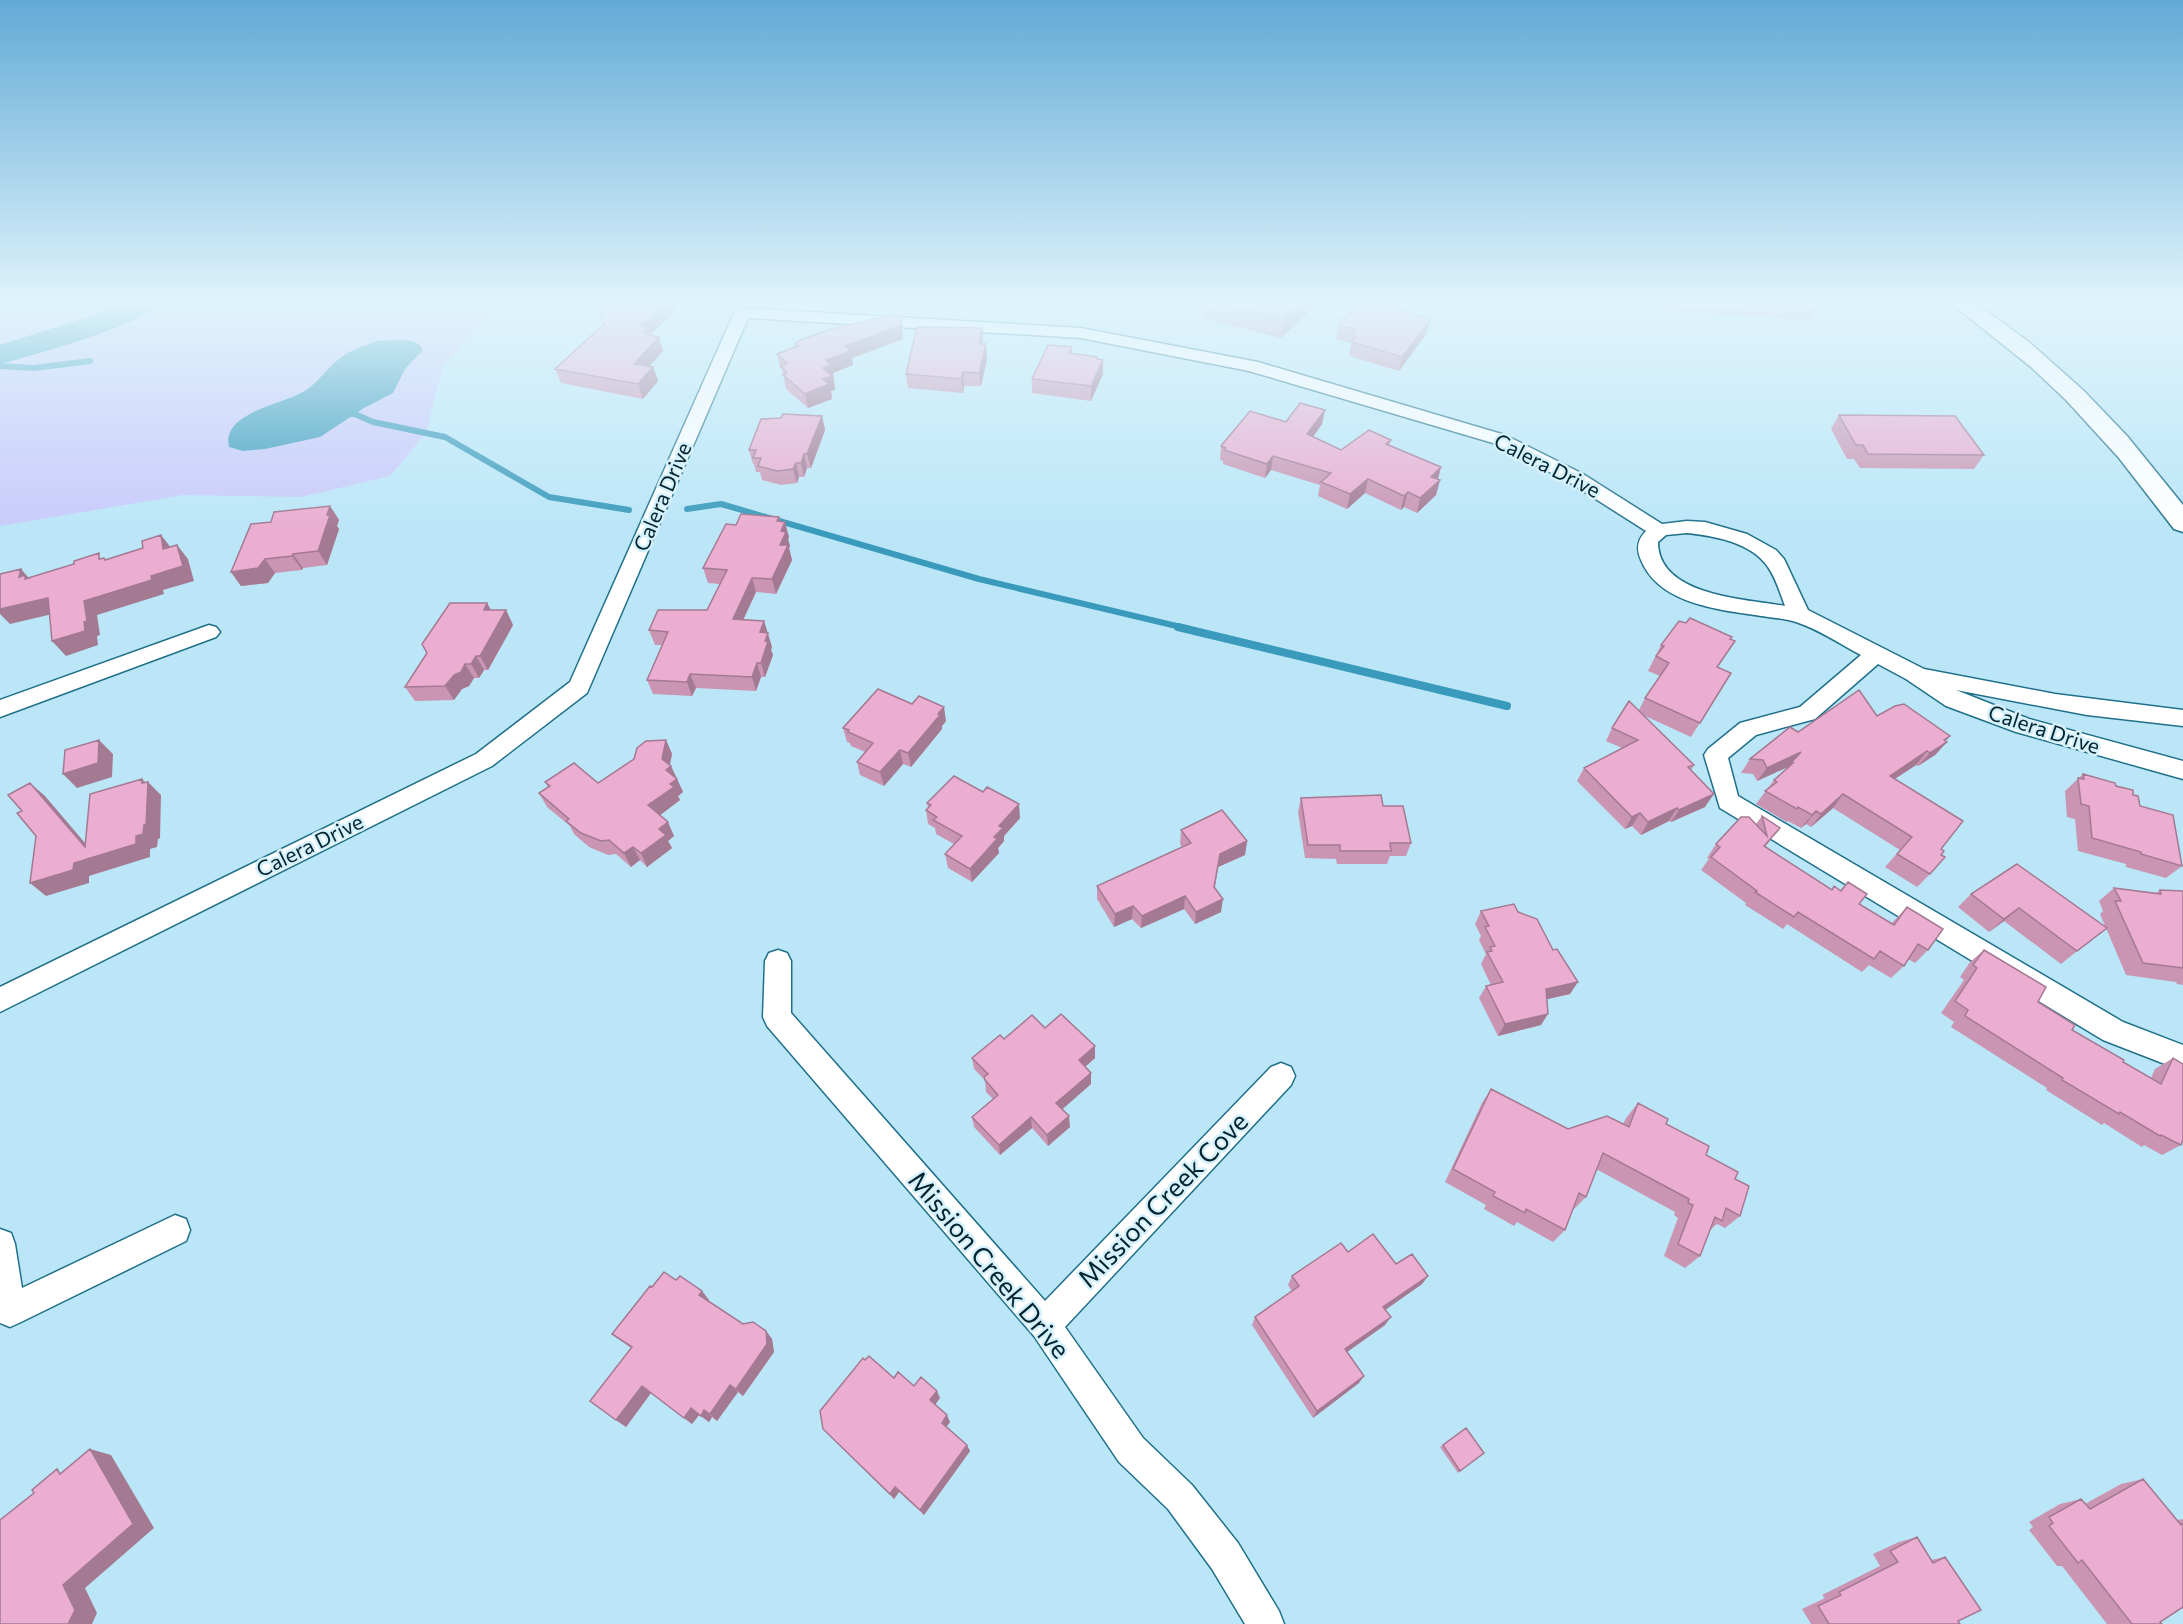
<svg xmlns="http://www.w3.org/2000/svg" width="2183" height="1624" font-family="Commissioner,sans-serif">
<style>
.green{fill:#c9cafa}
.water{fill:#399abb}
.lines{fill:none;stroke-linecap:round;stroke-linejoin:round}
.stream-far1{stroke:#399abb;stroke-width:6}
.stream{stroke:#399abb;stroke-width:8}
.river{fill:#399abb;fill-rule:evenodd}
.street-casing{stroke:#20708a;stroke-width:3}
.secondary-casing{stroke:#20708a;stroke-width:3}
.street{fill:#fff;fill-rule:evenodd}
.secondary{fill:#fff;fill-rule:evenodd}
.wall{fill:#ca95b3}
.shaded-wall{fill:#a47992}
.building{fill:#ebadd0;stroke:#a47992;stroke-width:1.5}
.labels{text-anchor:middle;stroke-width:5;stroke-linejoin:round;paint-order:stroke}
.street-label{font-size:21px;fill:#03242f;stroke:#d4f1fc}
.near-street-label{font-size:26px;fill:#03242f;stroke:#d4f1fc}
</style>
<rect width="100%" height="100%" fill="#bbe6f8"/>
<path class="green" d="M0 304H499L443 365 426 433 390 476 301 497 183 495 0 526Z"/>
<path class="water" d="M377 341C391 341 416 335 423 350L405 369 393 393 364 408 320 437 265 449 243 451 229 447C221 410 288 405 309 388 320 380 328 367 339 359 350 350 364 346 377 341Z"/>
<g class="lines">
<path class="stream-far1" d="M0 366 34 368 90 361
M348 414H355L373 422 445 437 549 497 629 510
M687 509 721 504 979 579 1185 628"/>
<path class="stream" d="M1178 627 1507 706"/>
<path class="river" d="M119 304H159C145 324 28 357 0 364V345L91 316Z"/>
<defs>
<path id="street" d="M742 308 1081 328 1258 362 1505 435 1583 474 1662 524 1687 521 1705 522 1747 534 1776 550 1784 559 1808 610 1924 669 2055 694 2183 710V726L2087 715 1956 690 2029 719 2183 761V779L2016 732 1946 706 1906 679 1878 664 1815 719 1756 735 1728 758 1738 796 2123 1022 2183 1045V1071L2103 1040 1720 808 1704 755 1708 749 1740 723 1800 707 1861 655C1840 644 1818 629 1796 622 1787 619 1777 618 1768 617 1726 610 1660 607 1641 560 1636 549 1637 540 1646 531L1569 482 1493 443 1249 371 1081 338 748 318 587 693 492 766 0 1012V987L476 754 570 682 734 313ZM1687 533C1714 536 1751 542 1768 567 1776 578 1780 593 1785 606 1745 599 1658 596 1658 542L1666 535Z
M209 625 216 627 220 632 216 637 0 717V700Z
M778 950 787 953 791 961V1013L1045 1301 1271 1067 1281 1063 1291 1067 1295 1076 1291 1085 1065 1327 1143 1438 1192 1485 1238 1543 1279 1611 1284 1624H1245L1212 1569 1168 1509 1119 1462 1034 1336 767 1026 763 1017 765 961 769 953Z
M175 1215 186 1219 190 1230 186 1241 21 1322 10 1327 0 1323V1229L11 1233 15 1244 22 1288Z"/>
<path id="secondary" d="M1952 304H1977L2029 342 2083 390 2127 436 2183 505V532L2174 529 2119 458 2066 400 2031 367Z"/>
</defs>
<use href="#street" class="street-casing"/>
<use href="#secondary" class="secondary-casing"/>
<use href="#street" class="street"/>
<use href="#secondary" class="secondary"/>
</g>
<path class="wall" d="M598 304H682L651 334 663 351 649 367H653L658 381 643 399 561 383 555 369 603 325 596 306Z
M1202 304H1317L1281 338 1201 318Z
M1356 304H1397L1396 307 1430 320 1426 334 1399 371 1349 356 1351 343 1336 339 1339 325Z
M1660 304H1816L1818 308 1812 320 1663 311Z
M903 339 852 358 853 365 833 373 835 390 831 391 832 399 808 408 786 389 782 369 780 368 777 354 796 347 795 344Z
M983 342 982 344 987 358 981 386H964L963 393 908 388 906 374Z
M1072 347V354L1103 360V374L1091 401 1032 393V379Z
M1839 415 1984 455 1974 469 1860 468 1854 459H1847L1831 429Z
M822 416 825 430 811 468H807L804 477H799L797 483 781 485 762 480 760 472H756L754 464H753L749 450 781 418Z
M1286 422 1322 424 1313 437 1341 450 1391 440 1389 445 1441 467 1438 480H1440L1436 495 1417 513 1404 507 1401 510 1365 493 1347 509 1318 496 1320 485 1271 470 1265 478 1223 464V461L1220 460 1221 446Z
M330 506 339 520 337 526 339 529 327 565 303 568 302 570 275 573 268 583 241 586 231 572 271 522Z
M779 517 780 522 789 537 788 539 790 546 789 548 792 560 776 594 756 592 743 620 764 621 772 647 771 650 773 655 765 677H761L756 691 696 688 692 696 653 694 647 680 662 645H655L649 630 707 610 720 584 708 583 703 568 736 525Z
M487 603 491 610H506L513 625 488 670H484L479 678H474L469 686 462 689 454 700 415 701 405 687Z
M1686 623 1735 641 1718 667 1731 673 1691 737 1643 715 1694 765 1691 770 1705 807 1671 822 1669 821 1641 835 1632 826 1625 829 1577 781 1584 768 1622 748 1606 741 1612 728 1639 710 1645 698 1660 676 1648 671 1661 645Z
M1877 716 1950 736 1945 741 1947 742 1935 755 1918 766 1916 765 1895 779 1941 849 1930 874 1917 887 1885 867 1900 850 1833 808 1811 827 1806 824 1801 828 1788 821 1787 822 1756 804 1774 780 1788 767 1757 781 1753 774 1741 773 1750 759 1798 732Z
M946 721 942 726V729L911 767 903 764 884 786 860 775 857 762 865 752 851 746 850 743 847 742 843 728Z
M666 740 672 754 670 765 671 766 683 792 678 796 680 800 660 815 674 836 668 841 672 848 647 867 640 860 631 867 616 854 608 855 589 847 574 834 570 826 547 807 539 793 548 787 545 782 598 783 634 759Z
M2083 774 2116 786 2133 795 2140 806 2182 866 2166 878 2126 867V864L2078 851 2075 819 2067 817 2065 791Z
M1301 798 1383 806 1411 843 1406 856H1390L1387 864H1337L1336 859 1305 858 1298 812Z
M927 803 1020 818 1004 836V841L998 848 999 853 972 882 948 868 945 854 954 844 936 834 935 828 928 824 926 810 928 808Z
M1762 816 1770 841 1765 847 1831 890H1840L1848 882 1859 904 1891 924 1907 907 1928 950 1915 963 1908 959 1904 966 1891 978 1869 965 1862 972 1787 924 1783 929 1745 905 1746 903 1701 870 1709 859 1707 858 1716 844 1756 824Z
M1181 830 1247 841 1245 855 1218 867 1215 887 1221 912 1195 924 1184 909 1141 928 1132 919 1114 927 1097 899V886L1182 847 1180 844Z
M2114 888 2156 893 2160 890 2183 891V985L2177 984 2176 982 2126 975 2106 928 2061 964 2004 921 1989 932 1958 907 1971 894 2105 926 2100 914 2103 911 2099 901Z
M1481 911 1570 994 1547 999 1541 1025 1498 1036 1479 998 1486 986 1491 985 1481 964 1486 954 1479 940 1481 936 1475 924Z
M1984 950 2038 1002 2072 1030 2123 1062 2151 1078 2155 1069 2173 1058 2181 1145 2162 1155 2144 1145 2142 1147 2104 1123 2102 1125 2046 1090 2047 1088 1951 1027 1954 1022 1941 1013 1964 980 1960 977 1970 962Z
M1045 1028 1095 1046V1058L1085 1067 1091 1073V1084L1062 1109 1070 1127 1048 1146 1032 1128 1000 1155 974 1127 972 1117 993 1099 986 1092 985 1080 974 1069 972 1058Z
M1491 1089 1568 1129 1623 1124 1626 1118 1638 1103 1706 1155 1735 1179 1740 1216 1725 1228 1717 1224 1710 1230 1700 1256 1685 1268 1664 1256 1678 1218 1674 1215 1675 1212 1596 1169 1586 1197 1574 1209H1573L1565 1230 1553 1242 1517 1222 1514 1226 1484 1209 1486 1205 1445 1182 1482 1103Z
M1348 1252 1396 1264 1428 1276 1422 1284 1385 1310V1325L1347 1352 1359 1383 1313 1418 1252 1325 1255 1317 1292 1291 1288 1285 1292 1276Z
M676 1280 702 1291 709 1300V1301L743 1324 766 1331 772 1339 774 1352 743 1396 738 1392 717 1421 712 1417 709 1422 699 1415 692 1424 651 1393 626 1427 616 1420 631 1348 612 1334 652 1287Z
M914 1386 940 1398 935 1405 950 1422 946 1427 970 1451 924 1515 899 1492 894 1499 823 1429Z
M1466 1428 1484 1453 1458 1473 1440 1447Z
M2143 1479 2177 1520 2183 1519V1607L2160 1622 2162 1624H2107L2062 1566H2057L2029 1530 2033 1527 2029 1522 2060 1504 2081 1499 2085 1504 2121 1484Z
M1917 1537 1931 1560 1945 1557 1958 1621 1960 1624H1811L1802 1609 1825 1598 1822 1595 1880 1566 1873 1554 1899 1542Z"/>
<path class="shaded-wall" d="M664 304H682L651 334 653 341 659 337 663 351 638 378 634 364 641 326Z
M1300 304H1317L1281 338 1283 319Z
M1430 320 1426 334 1399 371 1402 357Z
M902 325 903 339 852 358 853 365 833 373 835 390 831 391 832 399 808 408 805 394 823 379V368L826 360 845 346Z
M982 328 983 342 980 358 979 344Z
M986 344 987 358 981 386 979 373Z
M1103 360V374L1091 401V386Z
M653 367 658 381 643 399 638 384Z
M963 372 964 386 963 393 961 379Z
M1325 410 1322 424 1305 448 1307 434Z
M822 416 825 430 811 468 807 454Z
M804 454 807 468 804 477 801 463Z
M1273 456 1271 470 1265 478 1267 464Z
M796 463 799 477 797 483 793 469Z
M1441 467 1437 482 1431 477Z
M1368 479 1365 493 1347 509 1350 494Z
M1440 480 1436 495 1417 513 1420 498Z
M1408 492 1404 507 1401 510 1404 496Z
M330 506 339 520 337 526 339 529 327 565 318 551Z
M779 517 782 529 785 522 789 537 788 539 790 546 789 548 792 560 776 594 772 579 780 545 777 521Z
M161 535 172 549H163Z
M177 545 188 559 194 581 163 590 164 594 97 615 100 635 97 636 98 645 66 656 52 641 84 622V601L151 576Z
M293 554 303 568 302 570 292 556Z
M265 559 275 573 268 583 241 586 231 572Z
M21 569 34 584 19 577Z
M752 578 756 592 737 633 733 619Z
M48 598 61 612 10 624 0 614V609Z
M487 603 495 618 484 610Z
M506 610 513 625 488 670 480 656Z
M764 621 772 647 771 650 773 655 765 677 761 663 760 632Z
M476 656 484 670 479 678 471 664Z
M757 663 761 677 756 691 752 677Z
M465 664 474 678 469 686 462 689 454 700 445 686 454 675Z
M690 674 696 688 692 696 687 682Z
M944 707 946 721 942 726V729L911 767 908 753Z
M1950 736 1942 745 1947 742 1935 755 1918 766 1930 753 1944 740Z
M99 740 113 754 112 777 77 788 63 774Z
M666 740 672 754 669 768 671 766 683 792 678 796 680 800 655 819 648 805 662 759Z
M900 750 903 764 884 786 880 772Z
M1927 751 1916 765 1879 789 1890 776Z
M1801 752 1788 767 1757 781 1767 768Z
M142 779 147 784 148 782 161 795 160 838 158 839 157 847 150 849V857L89 876V883L46 896 30 883 74 863 85 847 30 783 45 796 96 856 142 783Z
M1714 794 1705 807 1671 822 1679 810Z
M1843 794 1833 808 1811 827 1821 814Z
M1019 804 1020 818 1004 836V841L998 848 999 853 972 882 970 869 994 837 999 826Z
M1677 808 1669 821 1641 835 1648 822Z
M1816 811 1806 824 1801 828 1812 815Z
M1640 813 1632 826 1625 829 1632 817Z
M668 822 674 836 668 841 672 848 647 867 641 853 659 829Z
M1247 841 1245 855 1218 867 1212 900 1220 854Z
M633 847 640 860 631 867 624 853Z
M1185 896 1184 909 1141 928 1142 916Z
M1223 899 1221 912 1195 924 1196 912Z
M1133 906 1132 919 1114 927 1115 914Z
M2019 908 2004 921 1989 932 2004 919Z
M1578 982 1570 994 1539 1001 1546 989Z
M1548 1014 1541 1025 1498 1036 1505 1024Z
M1095 1046V1058L1079 1072V1060Z
M1091 1073V1084L1057 1114 1056 1103Z
M1069 1116 1070 1127 1048 1146 1047 1135Z
M1031 1117 1032 1128 1000 1155 999 1145Z
M1428 1276 1422 1284 1378 1315 1383 1307Z
M702 1291 709 1300 707 1303 699 1295Z
M1391 1317 1385 1325 1340 1357 1345 1349Z
M766 1331 772 1339 774 1352 743 1396 736 1389Z
M1364 1376 1359 1383 1313 1418 1317 1411Z
M730 1385 738 1392 717 1421 710 1414Z
M642 1386 651 1393 626 1427 616 1420Z
M937 1391 940 1398 933 1407 930 1400Z
M691 1408 699 1415 692 1424 684 1418Z
M704 1410 712 1417 709 1422 701 1416Z
M947 1415 950 1422 945 1429 942 1423Z
M967 1445 970 1451 924 1515 920 1510Z
M90 1449 111 1455 154 1528 85 1588 97 1613 92 1624H68L63 1585Z
M895 1487 899 1492 894 1499 890 1494Z"/>
<path class="building" d="M598 304H664L641 326 649 327 644 332 649 333 648 335 659 337 634 364 653 367 638 384 555 369 604 324 596 306Z
M1220 304H1300L1283 319Z
M1356 304H1396L1394 306 1430 320 1402 357 1352 342 1356 336 1353 335 1357 330 1339 325Z
M1747 304H1816L1818 308Z
M891 315 899 316 902 325 845 346 851 351 826 360 831 365 823 368 832 376 823 379 829 384 805 394 783 375 787 373 781 366 787 363 777 354 798 346 795 344 801 340 828 330Z
M917 327 982 328 979 344H986L979 373 963 372 961 379 906 374Z
M1048 345 1072 347 1069 353 1097 357V359L1103 360 1091 386 1032 379Z
M1300 403 1325 410 1307 434 1341 450 1369 430 1391 440 1386 444 1441 467 1431 477 1440 480 1420 498 1408 492 1404 496 1368 479 1350 494 1321 482 1331 473 1273 456 1267 464 1224 450 1226 448 1221 446 1250 411 1286 422Z
M783 414 822 416 807 454H804L801 463H796L793 469 777 471 758 466 761 458H753L756 450H749L761 419 781 418Z
M1839 415 1955 416 1984 455 1868 454 1863 445H1856Z
M330 506 327 515H330L318 551 293 554 292 556 265 559 258 568 231 572 251 524 271 522 274 512Z
M741 514 779 517 777 521 785 522 781 531 786 532 780 545H788L772 579 752 578 733 619 764 621 760 632 768 633 765 641H768L761 663H757L752 677 690 674 687 682 647 680 668 632 649 630 658 610H707L727 570 703 568 726 524 736 525Z
M161 535 163 549 177 545 183 566 151 576 152 580 84 601 87 621 84 622 85 631 52 641 48 598 0 609V574L21 569 19 577 25 575V579L74 564V561L99 553V559L104 558 105 560 143 548 142 541Z
M450 603H487L484 610H506L480 656H476L471 664H465L461 672 454 675 445 686 405 687 427 653 422 644Z
M1690 618 1732 637 1730 639 1735 641 1717 667 1731 673 1700 723 1645 698 1669 663 1656 656 1664 646 1661 645 1679 621 1686 623Z
M878 689 912 704 919 696 944 707 938 714 940 715 908 753 900 750 880 772 857 762 873 743 848 732 849 730 843 728Z
M1859 690 1877 716 1895 706 1904 704 1950 736 1944 740 1947 742 1930 753 1927 751 1890 776 1963 821 1941 849 1944 851 1941 855 1945 857 1930 874 1897 854 1912 837 1843 794 1821 814 1816 811 1812 815 1798 807 1797 809 1765 791 1777 782 1774 780 1793 763H1791L1801 752 1767 768 1763 760 1750 759 1790 727 1798 732Z
M1629 701 1694 765 1688 767 1714 794 1679 810 1677 808 1648 822 1640 813 1632 817 1584 768 1638 740 1612 728Z
M99 740 98 763 63 774 65 750Z
M666 740 662 759 671 766 666 770 677 779 670 784 674 787 648 805 668 822 659 829 666 835 641 853 633 847 624 853 609 840 601 841 581 833 566 821 569 819 539 793 550 786 545 782 574 763 598 783 634 759 637 748 646 741Z
M2083 774 2115 783 2116 786 2133 790V795L2138 796 2140 806 2173 815 2182 866 2141 854V852L2092 838 2089 806 2081 804 2078 778 2084 779Z
M954 776 983 792 987 787 1019 804 999 826 1003 828 994 837 997 839 970 869 945 854 962 836 933 820 937 817 926 810 931 805 927 803Z
M142 779V783L148 782 146 825H144L143 834 136 836V844L74 863 73 870 30 883 36 836 17 813 22 811 8 795 30 783 85 847 90 794Z
M1381 795 1383 806H1403L1411 843H1390L1391 851H1340V845H1308L1301 798Z
M1222 810 1247 841 1220 854 1214 887 1223 899 1196 912 1185 896 1142 916 1133 906 1115 914 1097 886 1191 843 1181 830Z
M1762 816 1780 828 1764 846 1832 890 1834 886 1841 891 1848 882 1867 894 1859 904 1894 925 1907 907 1943 929 1928 950 1918 944 1904 966 1880 951 1874 959 1798 912 1794 917 1755 892 1757 891 1711 857 1720 847 1716 844 1741 817H1749L1767 836Z
M2017 864 2107 928 2077 951 2019 908 2004 919 1971 894Z
M2114 888 2161 894 2160 890 2183 891V968L2143 963 2115 901H2121Z
M1514 904 1518 912 1537 919 1553 950 1557 949 1578 982 1546 989 1548 1014 1505 1024 1486 986 1503 982 1487 952 1492 951 1490 947 1495 946 1485 927 1489 926 1481 911Z
M1984 950 2046 987 2038 1002 2075 1025 2072 1030 2124 1060 2123 1062 2161 1084 2173 1058 2183 1064V1140L2181 1145 2161 1135 2160 1136 2120 1112 2119 1114 2062 1080 2063 1078 1965 1016 1968 1010 1955 1001 1977 968 1973 965Z
M1061 1014 1095 1046 1079 1060 1091 1073 1056 1103 1069 1116 1047 1135 1031 1117 999 1145 972 1117 998 1095 985 1080 984 1077 988 1074 972 1058 1000 1035 1004 1039 1032 1015 1045 1028Z
M1491 1089 1568 1129 1607 1116 1629 1127 1638 1103 1668 1119 1666 1124 1709 1146 1706 1155 1738 1172 1735 1179 1749 1186 1740 1216 1726 1208 1722 1221 1715 1217 1700 1256 1678 1244 1693 1205 1688 1203 1689 1199 1603 1153 1586 1197 1579 1193 1565 1230 1526 1209 1525 1213 1493 1196 1495 1192 1453 1169Z
M1373 1234 1396 1264 1412 1254 1428 1276 1383 1307 1391 1317 1345 1349 1364 1376 1317 1411 1255 1317 1299 1286 1292 1276 1305 1267 1341 1243 1348 1252Z
M664 1272 676 1280 680 1276 702 1291 699 1295 743 1324 753 1322 766 1331 767 1344 736 1389 730 1385 710 1414 704 1410 701 1416 691 1408 684 1418 642 1386 616 1420 590 1401 632 1347 612 1334 650 1286 652 1287Z
M869 1356 894 1378 898 1372 914 1386 921 1377 937 1391 930 1400 947 1415 942 1423 967 1445 920 1510 895 1487 890 1494 823 1429 820 1411 863 1358 865 1360Z
M1466 1428 1484 1453 1460 1471 1443 1445Z
M90 1449 133 1524 63 1585 75 1610 68 1624H0V1520L34 1493 32 1490 57 1469 60 1474Z
M2143 1479 2181 1525 2183 1523V1607L2160 1622 2162 1624H2132L2082 1560 2078 1563 2049 1526 2053 1523 2049 1517 2081 1499 2090 1509Z
M1917 1537 1933 1563 1945 1557 1981 1610 1958 1621 1960 1624H1829L1818 1606 1841 1595 1839 1592 1898 1562 1890 1551Z"/>
<linearGradient id="sky" x2="0" y2="1"><stop stop-color="#62aad6"/><stop offset="0.57" stop-color="#e0f4fc"/><stop offset="1" stop-color="#e0f4fc" stop-opacity="0"/></linearGradient>
<rect width="2183" height="531" fill="url(#sky)"/>
<g class="labels">
<g class="street-label">
<text transform="translate(1547 466) rotate(27)" y="7">Calera Drive</text>
<text transform="translate(663 497) rotate(-67)" y="7">Calera Drive</text>
<text transform="translate(2044 730) rotate(18)" y="7">Calera Drive</text>
<text transform="translate(310 846) rotate(-26)" y="7">Calera Drive</text>
</g>
<g class="near-street-label">
<text transform="translate(1163 1200) rotate(-46)" y="9">Mission Creek Cove</text>
<text transform="translate(989 1265) rotate(50)" y="9">Mission Creek Drive</text>
</g>
</g>
</svg>
